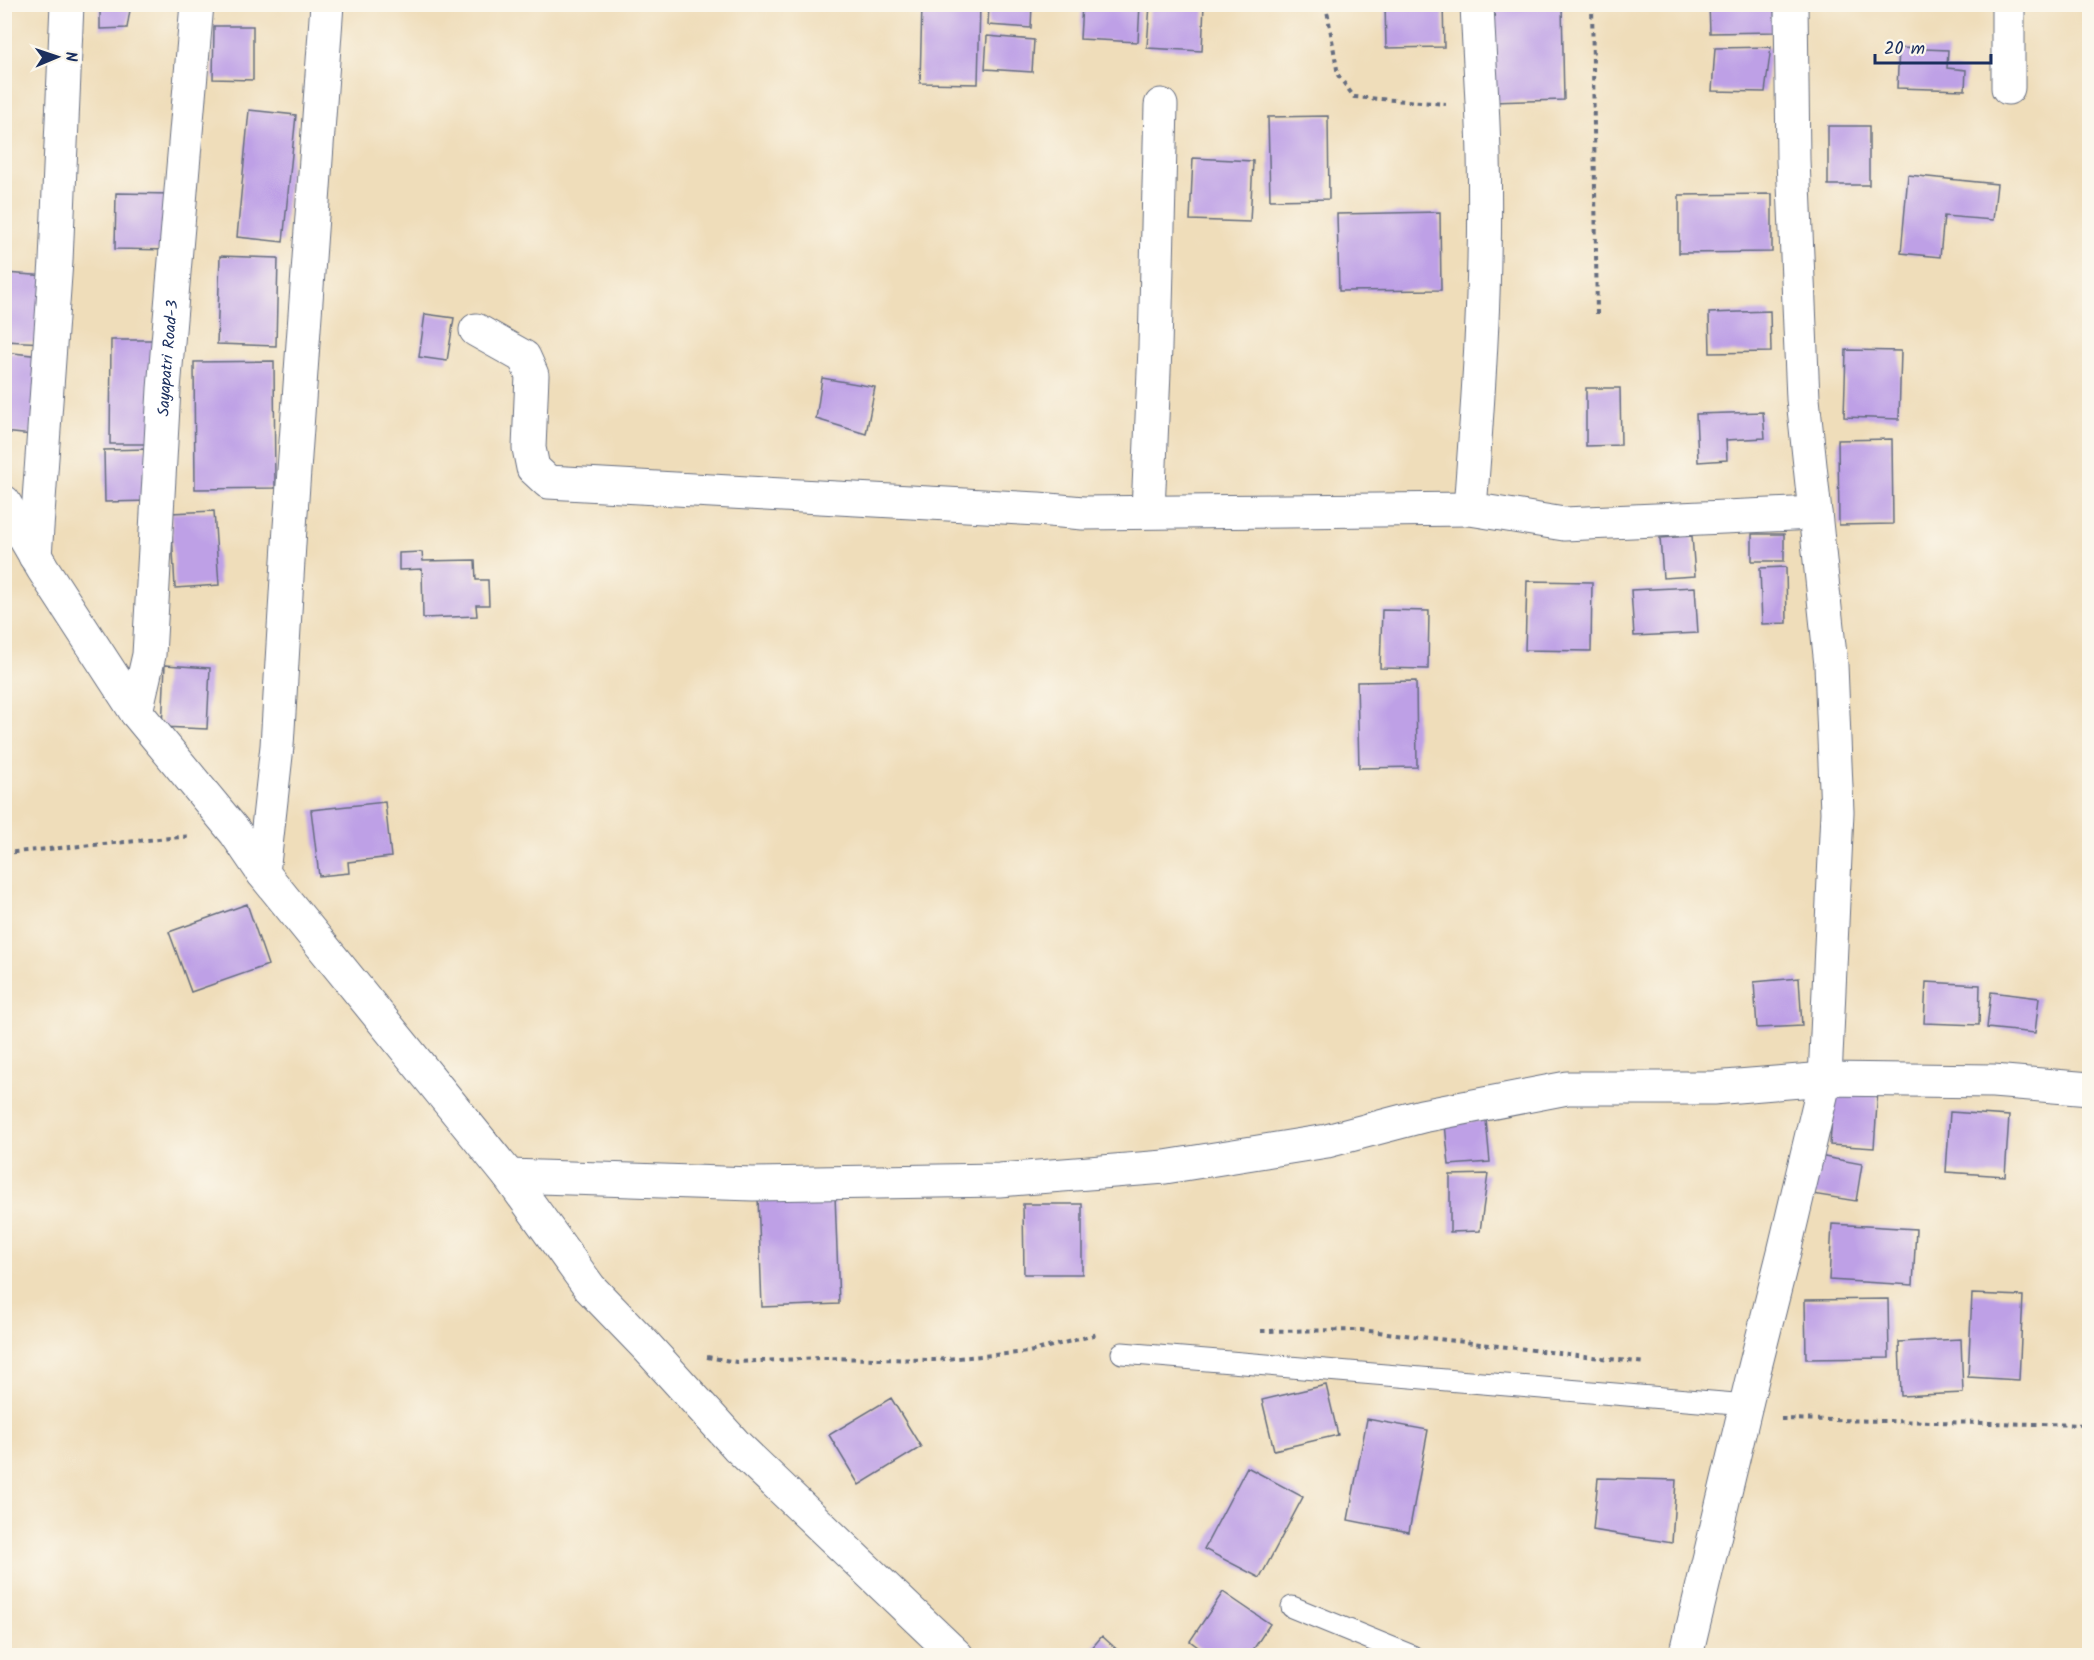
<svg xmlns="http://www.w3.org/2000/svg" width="2094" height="1660" font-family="Kalam,sans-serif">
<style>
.building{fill:#bea0e6}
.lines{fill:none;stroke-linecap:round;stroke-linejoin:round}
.service-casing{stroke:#656c7e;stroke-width:23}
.minor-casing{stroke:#656c7e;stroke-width:35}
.path{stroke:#656c7e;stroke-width:4;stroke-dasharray:4.5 4.5;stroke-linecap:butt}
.service{stroke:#fff;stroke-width:21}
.minor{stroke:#fff;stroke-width:33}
.labels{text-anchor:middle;stroke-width:5;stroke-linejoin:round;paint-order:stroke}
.street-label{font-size:16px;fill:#1b2f5e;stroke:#fbf7ec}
</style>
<rect width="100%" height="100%" fill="#fbf7ec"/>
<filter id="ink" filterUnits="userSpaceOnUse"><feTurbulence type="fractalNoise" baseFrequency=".0167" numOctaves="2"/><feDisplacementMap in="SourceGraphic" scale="12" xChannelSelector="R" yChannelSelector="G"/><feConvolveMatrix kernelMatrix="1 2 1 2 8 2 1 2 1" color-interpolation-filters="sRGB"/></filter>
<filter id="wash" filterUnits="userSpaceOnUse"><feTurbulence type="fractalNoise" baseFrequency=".008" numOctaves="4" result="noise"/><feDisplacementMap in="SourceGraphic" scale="24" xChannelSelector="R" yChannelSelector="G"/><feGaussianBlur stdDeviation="1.35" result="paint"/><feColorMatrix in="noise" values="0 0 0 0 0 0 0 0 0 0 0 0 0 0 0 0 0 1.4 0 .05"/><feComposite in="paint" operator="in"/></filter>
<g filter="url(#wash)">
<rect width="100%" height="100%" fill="#efddba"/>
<g id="blocks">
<path class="building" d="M100 4H131L127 28 100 29Z
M922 4H980L978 84 920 83Z
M989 4H1032L1031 28 988 25Z
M1082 4H1140L1138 42 1080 39Z
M1150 4H1204L1202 51 1147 48Z
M1385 4H1443L1444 47 1386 48Z
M1562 4 1564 100 1492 102 1490 5Z
M1709 4H1774L1775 32 1710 33Z
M214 26H253V80L213 79Z
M987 36 1034 40 1032 72 985 69Z
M1771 47 1765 92 1712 91 1715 48Z
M1899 48 1948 50 1947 68 1966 70 1965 90 1897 88Z
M249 110 296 115 283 242 237 237Z
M1328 116 1329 199 1270 200 1268 117Z
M1828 126H1869V185H1828Z
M1193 158 1253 161 1250 222 1190 220Z
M1908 175 1997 184 1993 220 1944 216 1940 257 1901 253Z
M116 193 172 194 171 250 115 249Z
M1772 194V252L1679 253V195Z
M1440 212 1441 290 1339 291 1337 214Z
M220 256 278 258 276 346 217 344Z
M4 273 49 276 45 343 4 341Z
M1770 311 1771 352 1710 353 1709 313Z
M425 314 454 318 447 361 419 357Z
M111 340H158V444H110Z
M1846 350 1901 351 1899 419 1844 417Z
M4 352 40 356 32 435 4 432Z
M274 361 275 488 195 489 194 362Z
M822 378 875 387 866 434 816 419Z
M1586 388H1620L1621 445 1586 446Z
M1763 412 1765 438 1726 440 1727 460 1698 462 1696 414Z
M1892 439 1893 524 1839 525 1838 440Z
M149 449 150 501 105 502 104 450Z
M214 511 219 585 175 588 171 513Z
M1752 534H1784V561H1752Z
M1692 536 1695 576 1663 578 1660 538Z
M422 552 423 561 475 560 476 580H488L489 605H476L477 616 423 618 422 569 399 570V553Z
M1786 567 1787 623 1762 624 1760 568Z
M1527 581 1592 582 1591 651 1525 650Z
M1695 587 1698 633 1634 636 1631 590Z
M1382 610 1429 611 1428 669 1380 668Z
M165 665 210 668 207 729 162 727Z
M1416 681 1417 767 1359 768 1357 682Z
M385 802 391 857 348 862 349 873 319 876 311 810Z
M247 904 268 965 191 992 169 932Z
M1799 978 1802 1026 1757 1028 1754 982Z
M1926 982 1980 985 1979 1025 1924 1023Z
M1991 992 2039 998 2035 1033 1987 1028Z
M1834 1086 1878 1090 1874 1148 1830 1145Z
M1950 1112 2009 1116 2005 1176 1946 1172Z
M1486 1120 1490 1162 1449 1165 1445 1124Z
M1819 1156 1862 1164 1856 1201 1812 1194Z
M1488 1174 1480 1231 1450 1232V1175Z
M835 1195 839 1304 762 1307 758 1197Z
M1023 1204H1082V1274H1024Z
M1832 1224 1916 1229 1913 1285 1829 1280Z
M1972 1294 2023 1296 2019 1380 1968 1377Z
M1888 1299 1889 1358 1806 1359 1805 1300Z
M1961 1339 1963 1393 1901 1396 1899 1342Z
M1326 1385 1338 1435 1274 1450 1262 1400Z
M891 1398 921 1447 859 1485 829 1435Z
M1367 1419 1428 1430 1409 1532 1348 1520Z
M1247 1467 1303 1497 1260 1578 1204 1549Z
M1598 1478 1676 1480 1672 1543 1593 1530Z
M1223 1592 1270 1624 1249 1656H1210L1190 1641Z
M1102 1636 1124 1656H1085Z"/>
</g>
</g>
<g filter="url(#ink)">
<use href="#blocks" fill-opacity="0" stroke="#656c7e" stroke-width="1.5"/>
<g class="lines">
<defs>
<path id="service" d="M1122 1353 1747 1405
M1292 1607 1412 1656"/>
<g id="minor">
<path d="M1477 4C1479 54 1483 105 1484 155 1487 273 1479 391 1470 509L1564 524 1815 513"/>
<path d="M2008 88V4"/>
<path d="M476 330 524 357 532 375 529 448 533 468 548 482 1038 509 1083 513 1470 509"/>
<path d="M4 502 43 569 136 712 235 832 263 873 509 1176 590 1288 647 1347 737 1446 957 1656"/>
<path d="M1148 511 1155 348 1161 105"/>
<path d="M35 556 56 261 67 4"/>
<path id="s1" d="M136 712 149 655 164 389 197 4"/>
<path d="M263 873 277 746 290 527 327 4"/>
<path d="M509 1176 753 1184 999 1180 1165 1167 1327 1141 1422 1116 1567 1088H1713L1825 1079 1993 1081 2090 1089"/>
<path d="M1686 1656 1753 1375 1784 1252 1825 1079 1837 812 1831 665 1803 399 1793 160 1791 4"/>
</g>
</defs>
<use href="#service" class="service-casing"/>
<use href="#minor" class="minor-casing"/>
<path class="path" d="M1326 4 1338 75 1354 97 1446 104
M1592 4 1597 314
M4 853 192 836
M1261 1331 1361 1330 1645 1363
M707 1357 737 1362 821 1358 934 1360 1029 1352 1098 1334
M1781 1419 2090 1425"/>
<use href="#service" class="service"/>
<use href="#minor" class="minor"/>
</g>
</g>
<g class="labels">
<g class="street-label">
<text dy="6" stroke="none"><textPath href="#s1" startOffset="356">Sayapatri Road-3</textPath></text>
</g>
</g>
<rect width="2094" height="1660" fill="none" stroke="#fbf7ec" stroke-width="24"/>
<g transform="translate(57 57) rotate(88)" stroke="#fbf7ec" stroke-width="4.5" paint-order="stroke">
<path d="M0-4.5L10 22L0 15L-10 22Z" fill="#1b2f5e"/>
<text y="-9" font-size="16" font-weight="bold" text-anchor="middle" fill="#1b2f5e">N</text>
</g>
<path d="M1875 54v9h116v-9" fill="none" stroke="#1b2f5e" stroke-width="3"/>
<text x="1884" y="54" font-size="18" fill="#1b2f5e" stroke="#fbf7ec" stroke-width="4.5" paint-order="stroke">20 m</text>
</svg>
